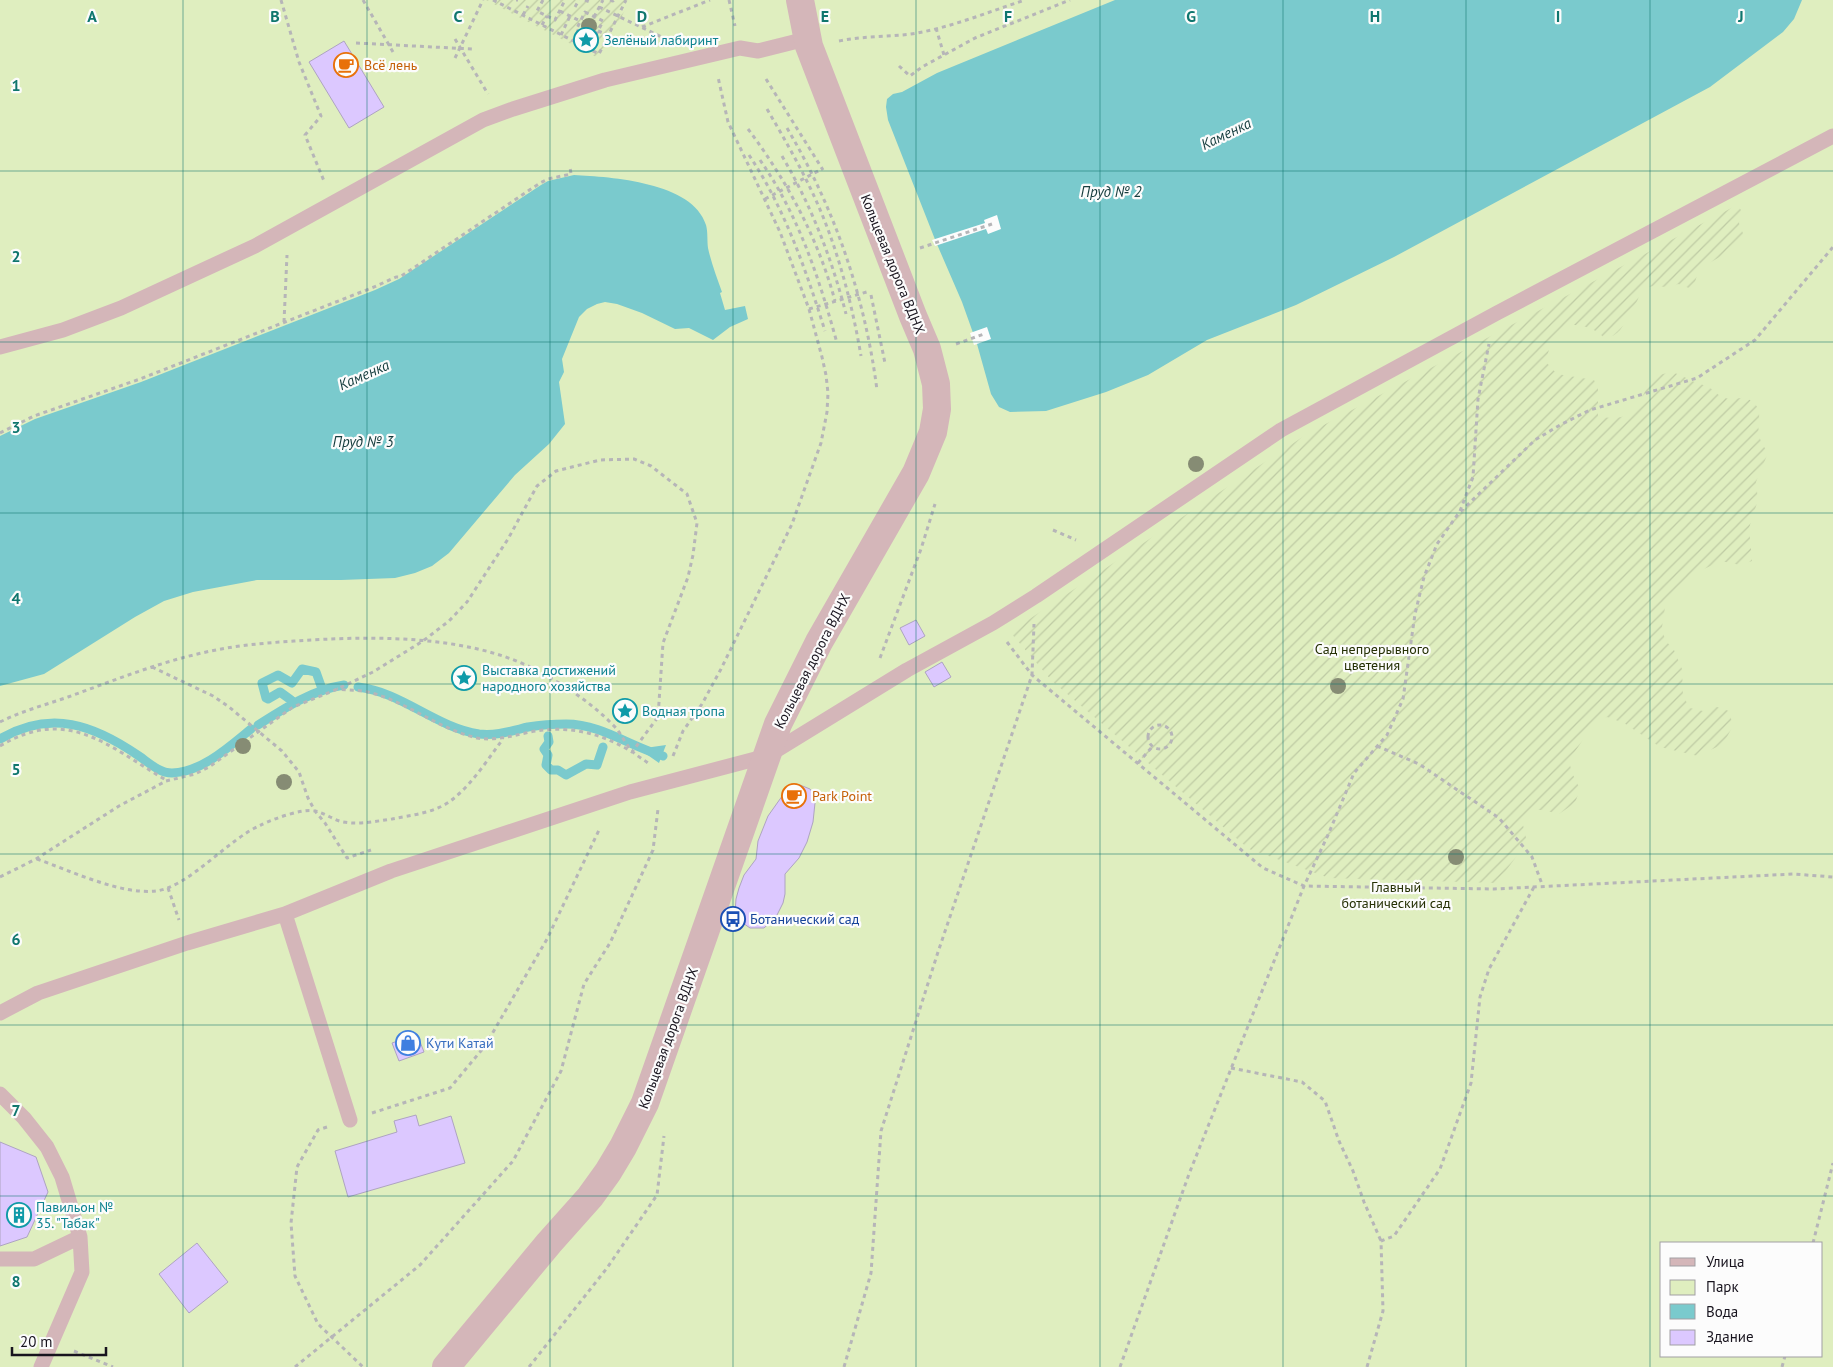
<svg xmlns="http://www.w3.org/2000/svg" width="1833" height="1367" font-family="'PT Sans',sans-serif">
<style>
.park{fill:#dfeebf;fill-rule:evenodd}
.garden{fill:url(#garden-furrows)}
.water{fill:#7acacd}
.pier{fill:#fcfcfc}
.lines{fill:none;stroke-linecap:round;stroke-linejoin:round}
.stream{stroke:#7acacd;stroke-width:9}
.building{fill:#dcc8ff;stroke:#aea4c1}
.path{stroke:#b6b5b8;stroke-width:3;stroke-dasharray:4 4;stroke-linecap:butt}
.lane{stroke:#d4b6b9;stroke-width:15}
.street{stroke:#d4b6b9;stroke-width:28}
.tree{fill:#868c74}
.grid{fill:none;stroke:#0f766e;stroke-width:1;stroke-opacity:0.55}
.labels{text-anchor:middle;stroke-width:4.5;stroke-linejoin:round;paint-order:stroke}
.culture-label{font-size:14px;fill:#0d838f;stroke:#fcfcfc;text-anchor:start}
.food-label{font-size:14px;fill:#c56008;stroke:#fcfcfc;text-anchor:start}
.street-label{font-size:14px;fill:#18141e;stroke:#fcfcfc}
.park-label{font-size:14px;fill:#263105;stroke:#fcfcfc}
.transit-label{font-size:14px;fill:#164399;stroke:#fcfcfc;text-anchor:start}
.shop-label{font-size:14px;fill:#366cbe;stroke:#fcfcfc;text-anchor:start}
.water-label{font-size:15px;font-style:italic;fill:#163d3e;stroke:#fcfcfc}
.grid-label{font-size:16px;text-anchor:middle;font-weight:bold;fill:#0f766e;stroke:#fcfcfc;stroke-width:4.5;stroke-linejoin:round;paint-order:stroke}
</style>
<defs>
<pattern id="garden-furrows" width="10" height="10" patternUnits="userSpaceOnUse" patternTransform="scale(1.25)"><rect width="10" height="10" fill="#dfeebf"/><path d="M-1 1l2-2M0 10L10 0M9 11l2-2" fill="none" stroke="#bfcba4"/></pattern>
</defs>
<rect width="100%" height="100%" fill="#fcfcfc"/>
<path class="park" d="M0 0H1833V1367H0ZM1662 1243H1822V1356H1662Z"/>
<path class="garden" d="M486 0H630L600 59Z
M1737 205 1741 210 1739 223 1744 236 1737 247 1699 269 1695 282 1689 288 1678 284C1663 291 1656 282 1641 289 1638 303 1635 303 1629 314 1623 327 1619 335 1605 339 1595 327 1579 324 1565 325L1549 349 1546 362 1557 374 1594 380 1598 388V416C1649 428 1636 381 1663 374 1676 371 1680 375 1692 381 1699 384 1706 385 1713 390 1716 392 1719 396 1722 397 1729 400 1738 399 1745 397 1767 409 1756 416 1759 435 1760 441 1765 448 1768 453L1756 482 1758 500 1749 528 1752 561 1740 565 1721 561 1704 569 1679 586 1666 601 1662 627 1665 640 1674 650 1682 669 1683 696 1690 708 1703 711 1714 706 1729 711 1733 726 1723 744 1698 756 1660 747 1624 723 1607 717 1595 722 1574 753 1570 765 1572 773 1580 789 1575 803 1559 814 1543 810H1535L1528 814 1523 825 1527 842 1497 883 1329 878 1249 849 1052 681 1010 632 1307 434Z"/>
<path class="water" d="M1115 0H1802L1794 19 1783 32 1710 87 1394 257 1296 305 1207 340 1148 375 1106 392 1046 411 1010 412 999 407 991 394 977 344 962 302 936 242 888 120 886 107 887 99 893 94 902 92 937 73Z
M574 175C611 177 693 182 706 225 708 232 707 240 708 248 711 262 717 278 722 292L720 293 725 310 745 306 748 319 730 327 713 340 689 328 675 329 642 313 617 304 605 302 597 304 587 309 579 317 562 359 564 372 559 382 565 424 549 444 515 475 449 553 432 566 415 573 395 578 341 580H257L193 592 164 601 135 617 44 674 0 686V436L35 419 141 382 375 290 399 279 541 185 548 181Z
M666 745 659 763 639 749 641 747 645 748Z"/>
<path class="pier" d="M997 215 1001 229 988 234 986 229 935 246 932 240 985 223 984 220Z
M987 327 991 339 974 345 970 333Z"/>
<g class="lines">
<path class="stream" d="M358 687C402 692 435 727 479 734 496 736 511 731 528 727 540 725 553 724 566 724 601 724 629 746 663 756
M291 700 280 692 268 699 266 698 262 683 278 675 292 683 302 669 316 672 321 686
M258 725C285 708 312 690 344 685
M548 736 549 742 544 749 548 755 546 765 551 770H558L566 775 586 764 597 765 603 747
M0 739C51 709 94 725 139 756 148 762 159 773 172 773 202 772 229 747 251 729"/>
</g>
<path class="building" d="M344 41 384 107 349 128 309 62Z
M916 620 925 636 909 645 900 628Z
M942 662 951 677 934 687 925 672Z
M800 785 810 789 813 793 815 803 813 822 807 842 799 858 785 874V894L783 903 776 917 764 928H750L740 921 735 913 736 899 739 888 744 875 756 859 758 841 768 816 785 792 791 787Z
M417 1034 424 1052 399 1061 392 1043Z
M416 1115 419 1126 451 1116 465 1163 348 1197 335 1151 397 1132 394 1121Z
M0 1142 36 1157 48 1192 27 1237 0 1246Z
M197 1243 228 1282 189 1313 159 1274Z"/>
<g class="lines">
<path class="path" d="M281 0 299 62 321 116 305 135 324 181
M363 0 393 52
M493 0 599 54 626 0
M516 0H518
M543 0 537 11 555 20 564 2 561 0
M585 0 590 2
M610 0 613 1 614 0
M729 0 735 26
M575 7 579 0
M599 7 668 40
M560 11 580 21
M585 12 603 21 594 39 576 30Z
M523 15 528 6
M594 17 603 0
M542 25 547 16
M642 27 710 0
M936 28 944 55
M598 31 608 35
M561 35 570 16
M455 39 488 94
M839 41C863 36 887 37 911 34 950 28 988 12 1025 0
M356 43 472 49
M579 44 585 35
M455 58 483 0
M899 66 910 76 922 67 975 38 1070 0
M766 79 823 170
M767 109C791 150 814 190 830 235 844 274 854 315 861 356
M787 128C835 209 865 297 877 390
M748 129C787 181 818 238 835 301
M749 155C785 209 806 270 825 331
M782 156C811 205 832 259 846 314
M760 160C799 216 819 278 837 343
M765 199 822 169
M920 248 992 224
M871 295 885 363
M809 309 870 291
M284 322 287 255
M956 344 984 334
M0 433 34 416 140 379 374 287 396 277H400L540 183 548 179 571 174 570 167
M1460 511 1473 477 1478 399 1489 344
M1053 530 1076 540
M1007 642 1032 675 1263 868 1304 886 1494 889 1793 874 1833 877
M880 658 921 549 935 504
M152 667 213 696 229 707 282 751 299 772 308 798 315 811 325 823 347 858 371 850
M0 722C22 711 45 705 68 697 115 680 162 661 211 651 239 645 266 643 294 641 369 636 464 634 532 668 563 684 591 702 615 727 622 735 626 745 633 752 637 756 643 759 648 763
M1148 737a12 12 0 1 1 24 0a12 12 0 1 1-24 0Z
M0 746C68 705 109 747 166 780
M1377 746 1419 764 1499 818 1532 857 1543 887
M673 756 683 731 702 704 721 669 792 524 821 443 827 412 828 393 826 375 822 357 809 309 780 232 728 122 718 77
M1138 763 1152 747
M37 859C71 871 121 895 156 891 189 887 228 839 261 825 273 819 303 808 315 811 325 813 333 820 343 822 360 825 376 821 392 819 412 815 436 813 453 799 473 783 488 759 503 739
M0 877 36 859 119 806 153 788 166 781 195 774 209 767 293 707 333 691 373 672 423 641 449 621 467 602 508 539 537 486 556 471 600 460 634 459 651 466 687 494 697 523 693 555 688 577 663 643 658 717 632 752C600 732 567 725 530 732 512 736 495 741 477 738 438 729 406 701 368 692 358 690 347 690 337 689
M168 888 179 920
M1231 1068 1302 1082 1325 1101 1339 1141 1353 1171 1364 1202 1381 1241
M372 1113 450 1088 485 1046 547 939 600 828
M327 1127 318 1130 297 1167 291 1223 295 1276 318 1324 363 1367
M1813 1243 1833 1163
M74 1351 113 1367
M295 1367 420 1265 513 1161 561 1071 584 984 610 943 653 850 658 809
M529 1367 607 1268 657 1195 664 1136
M844 1367 871 1273 881 1131 938 952 1032 675 1034 624
M1120 1367 1189 1174 1304 886 1328 835 1354 773 1387 735 1403 699 1415 614 1424 577 1437 544 1458 514 1535 440 1560 425 1590 410 1697 378 1755 340 1833 247
M1367 1367 1383 1311 1381 1241 1394 1236 1440 1169 1471 1083 1480 997 1489 969 1534 887
M1782 1367 1785 1356"/>
<path class="lane" d="M0 347 63 330 121 308 255 246 483 120 513 109 605 80 740 48 758 51 806 39
M285 914 350 1120
M0 1013 38 993 187 943 285 914 391 871 630 792 767 756 907 670 993 623 1036 596 1281 430 1497 313 1833 136
M0 1094 24 1118 47 1147 62 1177 80 1237 82 1272 41 1367
M0 1259H34L80 1237"/>
<path class="street" d="M446 1367 549 1243 590 1197 608 1172 623 1147 645 1103 778 724 819 642 916 473 933 432 937 409 936 384 927 349 913 316 809 46 800 0"/>
</g>
<g class="tree">
<circle cx="589" cy="26" r="8"/>
<circle cx="1196" cy="464" r="8"/>
<circle cx="1338" cy="686" r="8"/>
<circle cx="243" cy="746" r="8"/>
<circle cx="284" cy="782" r="8"/>
<circle cx="1456" cy="857" r="8"/>
</g>
<path class="grid" d="M183 0V1367M367 0V1367M550 0V1367M733 0V1367M916 0V1367M1100 0V1367M1283 0V1367M1466 0V1367M1650 0V1367M0 171H1833M0 342H1833M0 513H1833M0 684H1833M0 854H1833M0 1025H1833M0 1196H1833"/>
<defs>
<symbol id="sight-ring" viewBox="-11 -11 22 22"><circle r="9.5" fill="#fcfcfc" stroke="#0f9aa8" stroke-width="1.5"/><path d="M0-6L1.8-2.2L6-1.7L2.9 1.2L3.7 5.4L0 3.3L-3.7 5.4L-2.9 1.2L-6-1.7L-1.8-2.2Z" fill="#0f9aa8"/></symbol>
<symbol id="cafe-ring" viewBox="-11 -11 22 22"><circle r="9.5" fill="#fcfcfc" stroke="#e8710a" stroke-width="1.5"/><path d="M-5.5-4.5H6V0H3Q3 3.5 0 3.5H-2.5Q-5.5 3.5-5.5 0ZM3-3.2v2h1.7v-2ZM-6 4.5H4V6H-6Z" fill="#e8710a"/></symbol>
<symbol id="bus-ring" viewBox="-11 -11 22 22"><circle r="9.5" fill="#fcfcfc" stroke="#1a4fb4" stroke-width="1.5"/><path d="M-5-6H5V4H4V6H2V4H-2V6H-4V4H-5ZM-3.5-4V0h7V-4ZM-3.5 1.2v1.5H-2V1.2ZM2 1.2v1.5H3.5V1.2Z" fill="#1a4fb4"/></symbol>
<symbol id="shop-ring" viewBox="-11 -11 22 22"><circle r="9.5" fill="#fcfcfc" stroke="#3f7fe0" stroke-width="1.5"/><path d="M-5-2.5h2.3a2.7 3.5 0 0 1 5.4 0H5L5.5 6h-11ZM-1.5-2.5h3a1.5 2.3 0 0 0-3 0Z" fill="#3f7fe0"/></symbol>
<symbol id="building-ring" viewBox="-11 -11 22 22"><circle r="9.5" fill="#fcfcfc" stroke="#0f9aa8" stroke-width="1.5"/><path d="M-4-6H4V6H1V3H-1V6H-4ZM-2.5-4.3h1.7v1.8h-1.7ZM.8-4.3h1.7v1.8H.8ZM-2.5-1h1.7V.8h-1.7ZM.8-1h1.7V.8H.8Z" fill="#0f9aa8"/></symbol>
</defs>
<g fill-rule="evenodd">
<use href="#sight-ring" x="572" y="26" width="28" height="28"/>
<use href="#cafe-ring" x="332" y="51" width="28" height="28"/>
<use href="#sight-ring" x="450" y="664" width="28" height="28"/>
<use href="#sight-ring" x="611" y="697" width="28" height="28"/>
<use href="#cafe-ring" x="780" y="782" width="28" height="28"/>
<use href="#bus-ring" x="719" y="905" width="28" height="28"/>
<use href="#shop-ring" x="394" y="1029" width="28" height="28"/>
<use href="#building-ring" x="5" y="1201" width="28" height="28"/>
</g>
<g class="labels">
<g class="culture-label">
<text x="604" y="45">Зелёный лабиринт</text>
<text x="482" y="675">Выставка достижений<tspan x="482" dy="16">народного хозяйства</tspan></text>
<text x="642" y="716">Водная тропа</text>
<text x="36" y="1212">Павильон №<tspan x="36" dy="16">35. "Табак"</tspan></text>
</g>
<g class="food-label">
<text x="364" y="70">Всё лень</text>
<text x="812" y="801">Park Point</text>
</g>
<g class="street-label">
<text transform="translate(893 264) rotate(68)" y="5">Кольцевая дорога ВДНХ</text>
<text transform="translate(812 661) rotate(-63)" y="5">Кольцевая дорога ВДНХ</text>
<text transform="translate(668 1038) rotate(-70)" y="5">Кольцевая дорога ВДНХ</text>
</g>
<g class="park-label">
<text x="1372" y="654">Сад непрерывного<tspan x="1372" dy="16">цветения</tspan></text>
<text x="1396" y="892">Главный<tspan x="1396" dy="16">ботанический сад</tspan></text>
</g>
<g class="transit-label">
<text x="750" y="924">Ботанический сад</text>
</g>
<g class="shop-label">
<text x="426" y="1048">Кути Катай</text>
</g>
<g class="water-label">
<text transform="translate(1226 134) rotate(-26)" y="5">Каменка</text>
<text x="1111" y="197">Пруд № 2</text>
<text transform="translate(364 375) rotate(-24)" y="5">Каменка</text>
<text x="363" y="447">Пруд № 3</text>
</g>
</g>
<g class="grid-label">
<text x="92" y="22">A</text>
<text x="275" y="22">B</text>
<text x="458" y="22">C</text>
<text x="642" y="22">D</text>
<text x="825" y="22">E</text>
<text x="1008" y="22">F</text>
<text x="1191" y="22">G</text>
<text x="1375" y="22">H</text>
<text x="1558" y="22">I</text>
<text x="1741" y="22">J</text>
<text x="16" y="91">1</text>
<text x="16" y="262">2</text>
<text x="16" y="433">3</text>
<text x="16" y="604">4</text>
<text x="16" y="775">5</text>
<text x="16" y="945">6</text>
<text x="16" y="1116">7</text>
<text x="16" y="1287">8</text>
</g>
<rect x="1660" y="1242" width="162" height="115" fill="#fcfcfc" stroke="#a19fa3"/>
<rect x="1670" y="1258" width="25" height="8" fill="#d4b6b9" stroke="#a19fa3"/>
<text x="1706" y="1267" font-size="15" fill="#18141e">Улица</text>
<rect x="1670" y="1280" width="25" height="15" fill="#dfeebf" stroke="#a19fa3"/>
<text x="1706" y="1292" font-size="15" fill="#18141e">Парк</text>
<rect x="1670" y="1304" width="25" height="15" fill="#7acacd" stroke="#a19fa3"/>
<text x="1706" y="1317" font-size="15" fill="#18141e">Вода</text>
<rect x="1670" y="1330" width="25" height="15" fill="#dcc8ff" stroke="#a19fa3"/>
<text x="1706" y="1342" font-size="15" fill="#18141e">Здание</text>
<path d="M12 1347v8h94v-8" fill="none" stroke="#18141e" stroke-width="2.5"/>
<text x="20" y="1347" font-size="15" fill="#18141e" stroke="#fcfcfc" stroke-width="4" paint-order="stroke">20 m</text>
</svg>
